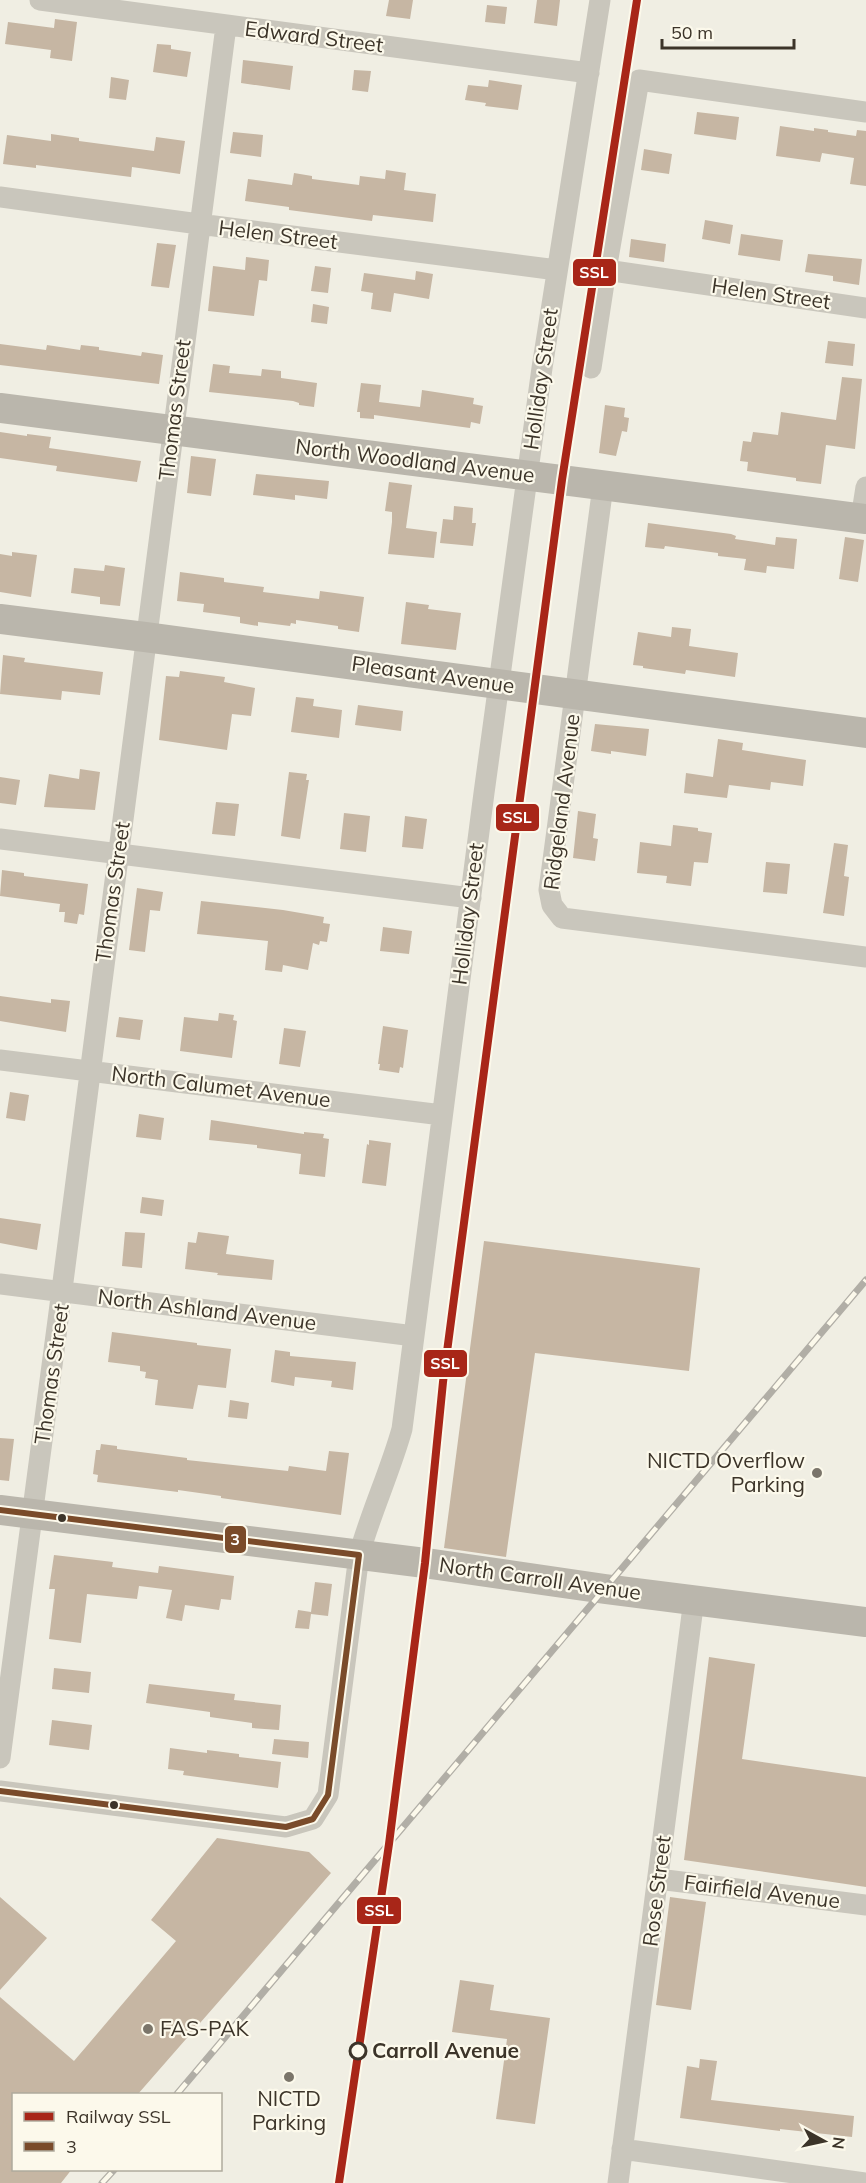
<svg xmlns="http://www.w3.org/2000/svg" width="866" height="2183" font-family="Mulish,sans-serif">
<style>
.building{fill:#c6b6a3}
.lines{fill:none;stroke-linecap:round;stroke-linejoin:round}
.street{stroke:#c9c6bc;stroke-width:21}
.secondary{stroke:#bab6ac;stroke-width:30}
.rail-casing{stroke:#b1aea6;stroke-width:7}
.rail{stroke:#fcf9eb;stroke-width:4.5;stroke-dasharray:14;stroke-linecap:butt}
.bus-1-casing{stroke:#fcf9eb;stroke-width:10}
.bus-1{stroke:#7a4b2a;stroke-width:6}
.rail-1-casing{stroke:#fcf9eb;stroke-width:12}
.rail-1{stroke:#a82618;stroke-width:8}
.poi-dot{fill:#7b756a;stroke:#fcf9eb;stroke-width:2}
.bus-dot{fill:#3c3429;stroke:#fcf9eb;stroke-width:2}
.stop-dot{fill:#fcf9eb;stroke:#3c3429;stroke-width:3}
.labels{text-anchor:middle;stroke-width:4.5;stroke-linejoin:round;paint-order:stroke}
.street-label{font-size:21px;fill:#3c3429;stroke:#fcf9eb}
.poi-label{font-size:21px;fill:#3c3429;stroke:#fcf9eb;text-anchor:end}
.stop-label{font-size:21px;font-weight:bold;fill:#3c3429;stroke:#fcf9eb;text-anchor:start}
.line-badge{stroke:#fcf9eb;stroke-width:2}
.badge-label{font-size:16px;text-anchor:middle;font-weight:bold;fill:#fff}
</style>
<rect width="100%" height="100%" fill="#f0eee3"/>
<path class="building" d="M389 0H413L410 19 386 16Z
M537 0H560L557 26 534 23Z
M487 5 507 7 505 24 485 22Z
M55 19 77 22 72 61 50 58 51 50 5 44 8 22 54 28Z
M157 44 171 45V49L191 52 187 77 153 72Z
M243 60 293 66 290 90 241 83Z
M354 70 371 71 368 92 352 90Z
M111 77 129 80 126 100 109 98Z
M489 80 522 85 518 110 485 106 486 103 465 100 468 85 488 87Z
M697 112 739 117 736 140 694 134Z
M780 126 814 131V128L828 130V132L856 136 857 130 866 131V186L850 184 854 158 822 153 820 162 776 156Z
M233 132 263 135 261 157 230 153Z
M51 134 79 138V141L154 151 156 137 185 141 180 174 132 167 131 177 36 165V168L3 164 7 135 51 141Z
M644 149 672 154 669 174 641 170Z
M386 170 406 173 404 190 436 194 433 222 373 215 372 221 289 210V207L245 201 248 179 292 185 294 173 312 176V179L359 185 360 176 385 179Z
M705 220 733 225 730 244 702 239Z
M741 234 783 240 780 261 738 255Z
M631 239 666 244 664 262 629 257Z
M157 243 176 245 169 288 151 286Z
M808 254 862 259 859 285 833 281V276L805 272Z
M246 257 269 260 267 281 259 280 254 316 208 311 213 266 245 270Z
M315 266 331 268 328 293 311 291Z
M416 271 433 274 429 299 394 293 391 312 371 309 373 293 361 291 364 273 415 280Z
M313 304 329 307 327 324 311 322Z
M828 341 855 344 853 366 825 363Z
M0 344 46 350 47 345 80 350 81 345 99 347V350L141 356 142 352 163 355 159 384 0 365Z
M213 364 230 366 229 373 261 376 262 369 281 371V378L317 383 314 407 299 405V403L293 401 209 392Z
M842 377 862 379 855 449 826 445 821 484 796 481V478L747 471 748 462 740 461 743 441 751 442 753 432 778 435 781 412 836 420Z
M361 383 381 385 379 402 420 407 422 390 474 398 473 404 483 406 480 424 471 422 470 428 374 415V419L360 418V412H357Z
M605 405 625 408 624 417 629 418 627 432 622 431 616 456 599 453Z
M0 432 27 436V434L51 437 49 448 141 461 137 482 56 471 57 466 0 458Z
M191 456 216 459 211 496 187 493Z
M256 474 329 481 327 499 295 495V500L253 495Z
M389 482 412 485 406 528 437 532 434 558 388 554 392 522V512L385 511Z
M454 506 473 508 472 523H476L473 546 440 543 443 519 453 520Z
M648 523 731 534 736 536 735 539 775 545 776 537 797 539 794 569 767 566 766 573 744 570 746 559 718 556V553L665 546 664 549 645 547Z
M845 537 864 540 858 582 839 579Z
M12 552 37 555 31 597 0 592V554L12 556Z
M105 565 125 568 120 606 100 604V597L71 593 74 568 104 571Z
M180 572 224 578V582L264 587 263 592 319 599 320 591 364 597 359 632 338 629V626L296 620V624L291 623 290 626 258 622V626L240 623V617L203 612 204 604 177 601Z
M406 602 429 605 428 609 461 613 456 650 401 644Z
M672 627 691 629 689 646 738 653 735 677 686 670 685 674 643 668V666L633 665 638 632 671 637Z
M3 655 25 658 24 662 103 672 100 695 62 691 61 700 0 694Z
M180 671 225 677 224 682 255 688 251 716 232 714 227 750 159 740 166 676 179 677Z
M296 697 314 699 313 706 342 710 339 738 291 732Z
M358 705 403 711 401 731 355 725Z
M595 724 649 729 646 756 611 751V754L591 751Z
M718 739 743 743 742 750 806 760 803 786 771 782 770 790 729 785 727 798 684 793 686 773 713 777Z
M80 769 100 772 95 810 44 807 49 774 79 779Z
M289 772 307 774 306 780H309L300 839 281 836Z
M0 777 20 780 16 805 0 803Z
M216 802 239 804 235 836 212 834Z
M578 811 596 814 593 838 598 839 595 861 573 858Z
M344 813 370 816 366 852 340 849Z
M405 816 427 819 423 849 402 847Z
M673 825 698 828V831L712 833 708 863 694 862 691 886 666 883 667 876 637 873 640 842 671 846Z
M834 843 848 845 844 876 849 877 844 916 823 913Z
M766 862 790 864 787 894 763 892Z
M2 870 24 873V876L88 884 84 915 79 914 77 924 64 922 65 912H59L60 904 0 896Z
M137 888 163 892 160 911 150 910 145 952 129 950Z
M201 901 283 910 324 917 323 923 330 924 327 942 320 941 319 945 313 943 308 970 283 965 282 972 265 970 268 941 197 934Z
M383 927 412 931 409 954 380 951Z
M0 996 51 1003V999L70 1001 66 1032 0 1021Z
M219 1013 234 1015 233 1020 237 1021 232 1058 180 1051 184 1017 218 1021Z
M119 1017 143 1020 140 1040 116 1037Z
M383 1026 408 1030 403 1068 400 1067 399 1073 379 1070 380 1064H378Z
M284 1028 306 1031 300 1067 279 1064Z
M10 1092 29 1095 25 1121 6 1118Z
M139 1114 164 1118 161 1140 136 1137Z
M211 1120 304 1134V1132L324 1134 323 1138 329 1139 325 1177 299 1174 301 1154 257 1148V1145L209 1140Z
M369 1140 391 1143 386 1186 362 1183 367 1144 369 1145Z
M142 1197 164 1200 162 1216 140 1213Z
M0 1218 41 1224 37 1250 0 1243Z
M125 1232 145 1233 142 1268 122 1266Z
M198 1232 229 1236 226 1254 274 1260 272 1280 217 1275 218 1273 185 1269 188 1242 196 1243Z
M484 1241 700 1268 689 1371 535 1353 506 1557 444 1548Z
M112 1332 197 1343V1345L231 1349 226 1388 198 1385 193 1409 155 1405 158 1380 145 1378 146 1372 140 1371V1366L108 1362Z
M275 1350 290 1352V1356L356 1362 353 1390 331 1387 332 1381 295 1377 294 1386 271 1382Z
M230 1400 249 1403 247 1419 228 1417Z
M0 1438 14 1439 9 1481 0 1480Z
M101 1444 117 1446V1449L187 1458V1460L288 1471 289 1466 326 1471 329 1451 349 1453 341 1515 221 1498V1496L178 1490V1492L97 1482 98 1475 93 1474 96 1450H100Z
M54 1555 113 1562 112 1567 158 1573 159 1566 234 1576 231 1600 221 1599 219 1610 185 1605 182 1621 166 1618 172 1590 139 1586 137 1599 87 1594 81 1643 49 1639 55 1589H49Z
M315 1582 332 1584 328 1616 311 1614 309 1629 295 1628 298 1610 311 1612Z
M709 1657 755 1664 742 1759 866 1777V1887L684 1860Z
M54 1668 91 1672 89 1693 52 1689Z
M149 1684 235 1694 234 1700 281 1705 279 1730 252 1728V1723L210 1717V1712L146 1703Z
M52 1720 92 1725 89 1750 49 1745Z
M274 1739 309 1742 308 1758 272 1754Z
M170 1748 207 1753V1750L239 1754V1757L281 1762 278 1788 183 1775 184 1771 168 1769Z
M217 1838 309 1852 331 1873 138 2094H14V2169H72L61 2183H0V1997L74 2061 176 1941 151 1920Z
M0 1897 47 1938 0 1990Z
M670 1897 706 1902 691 2010 656 2005Z
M460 1980 494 1985 490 2010 550 2018 535 2124 496 2119 507 2039 452 2032Z
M700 2059 717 2061 711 2100 854 2116 852 2137 780 2129V2131L680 2118 687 2066 699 2068Z"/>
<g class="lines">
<path class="street" d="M40 0 589 73
M0 197 199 224 557 270
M606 270 866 308
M591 368 606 270 639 80 866 112
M603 486 549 890 552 905 562 918 866 957
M861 519 866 487
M0 839 471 898
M0 1060 442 1115
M0 1284 414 1336
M0 1758C79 1181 146 602 226 26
M0 1791 286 1827 313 1819 328 1795 359 1555C371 1512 390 1472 402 1429L484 793 542 368 600 0
M658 1879 866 1905
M622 2149 865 2183
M618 2183 694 1599"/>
<path class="secondary" d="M0 408 866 519
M0 619 145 637 866 733
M0 1510 425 1563 605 1589 866 1622"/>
<defs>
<path id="rail" d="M177 2094 866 1280
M102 2183 114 2170"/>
</defs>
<use href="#rail" class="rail-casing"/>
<use href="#rail" class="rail"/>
<defs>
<path id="bus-1" d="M0 1510 359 1555 328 1795 313 1819 286 1827 0 1791"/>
</defs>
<use href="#bus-1" class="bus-1-casing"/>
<use href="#bus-1" class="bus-1"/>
<defs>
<path id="rail-1" d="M339 2183 389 1844 425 1563 443 1382 562 480 637 0"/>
</defs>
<use href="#rail-1" class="rail-1-casing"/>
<use href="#rail-1" class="rail-1"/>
</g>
<g class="poi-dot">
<circle cx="817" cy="1473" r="6"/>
<circle cx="148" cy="2029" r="6"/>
<circle cx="289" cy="2077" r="6"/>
</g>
<g class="bus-dot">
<circle cx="62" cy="1518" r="5"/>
<circle cx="114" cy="1805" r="5"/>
</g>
<circle class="stop-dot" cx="358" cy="2051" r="8"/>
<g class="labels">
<g class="street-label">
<text transform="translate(314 37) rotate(7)" y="7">Edward Street</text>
<text transform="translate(278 235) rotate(7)" y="7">Helen Street</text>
<text transform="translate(771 294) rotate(8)" y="7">Helen Street</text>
<text transform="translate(541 379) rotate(-82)" y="7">Holliday Street</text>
<text transform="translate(175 410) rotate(-83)" y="7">Thomas Street</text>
<text transform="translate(415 461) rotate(7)" y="7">North Woodland Avenue</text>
<text transform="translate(433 675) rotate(8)" y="7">Pleasant Avenue</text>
<text transform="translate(562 802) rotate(-83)" y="7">Ridgeland Avenue</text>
<text transform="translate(113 892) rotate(-82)" y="7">Thomas Street</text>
<text transform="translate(468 914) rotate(-83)" y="7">Holliday Street</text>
<text transform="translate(221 1087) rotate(7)" y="7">North Calumet Avenue</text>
<text transform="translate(207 1310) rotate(7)" y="7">North Ashland Avenue</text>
<text transform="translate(52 1374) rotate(-82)" y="7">Thomas Street</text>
<text transform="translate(540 1579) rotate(8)" y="7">North Carroll Avenue</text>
<text transform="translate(657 1891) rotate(-83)" y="7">Rose Street</text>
<text transform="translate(762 1892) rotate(7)" y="7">Fairfield Avenue</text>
</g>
<g class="poi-label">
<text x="805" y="1468">NICTD Overflow<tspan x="805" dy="24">Parking</tspan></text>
<text x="160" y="2036" text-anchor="start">FAS-PAK</text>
<text x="289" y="2106" text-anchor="middle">NICTD<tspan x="289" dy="24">Parking</tspan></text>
</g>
<g class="stop-label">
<text x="372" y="2058">Carroll Avenue</text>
</g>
</g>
<g class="line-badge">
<rect x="572" y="258" width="45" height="29" rx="6" fill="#a82618"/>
<rect x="495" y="803" width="45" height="29" rx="6" fill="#a82618"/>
<rect x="423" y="1349" width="45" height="29" rx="6" fill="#a82618"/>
<rect x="224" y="1525" width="23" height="29" rx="6" fill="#7a4b2a"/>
<rect x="356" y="1896" width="46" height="29" rx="6" fill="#a82618"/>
</g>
<g class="badge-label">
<text x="594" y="278">SSL</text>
<text x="517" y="823">SSL</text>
<text x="445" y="1369">SSL</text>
<text x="235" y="1545">3</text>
<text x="379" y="1916">SSL</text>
</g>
<rect x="12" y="2093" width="210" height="78" fill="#fcf9eb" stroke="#afaa9d" stroke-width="1.5"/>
<rect x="24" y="2112" width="30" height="9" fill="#a82618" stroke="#afaa9d" stroke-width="1.5"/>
<text x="66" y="2123" font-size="18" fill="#3c3429">Railway SSL</text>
<rect x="24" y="2142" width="30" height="9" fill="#7a4b2a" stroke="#afaa9d" stroke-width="1.5"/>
<text x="66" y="2153" font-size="18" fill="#3c3429">3</text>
<g transform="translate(824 2141) rotate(98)" stroke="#fcf9eb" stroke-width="4.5" paint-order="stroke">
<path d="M0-4.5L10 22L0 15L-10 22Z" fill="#3c3429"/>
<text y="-9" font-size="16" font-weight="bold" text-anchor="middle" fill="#3c3429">N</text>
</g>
<path d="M662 39v9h132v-9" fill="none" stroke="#3c3429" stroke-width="3"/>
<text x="671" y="39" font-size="18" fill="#3c3429" stroke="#fcf9eb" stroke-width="4.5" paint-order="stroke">50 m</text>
</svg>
